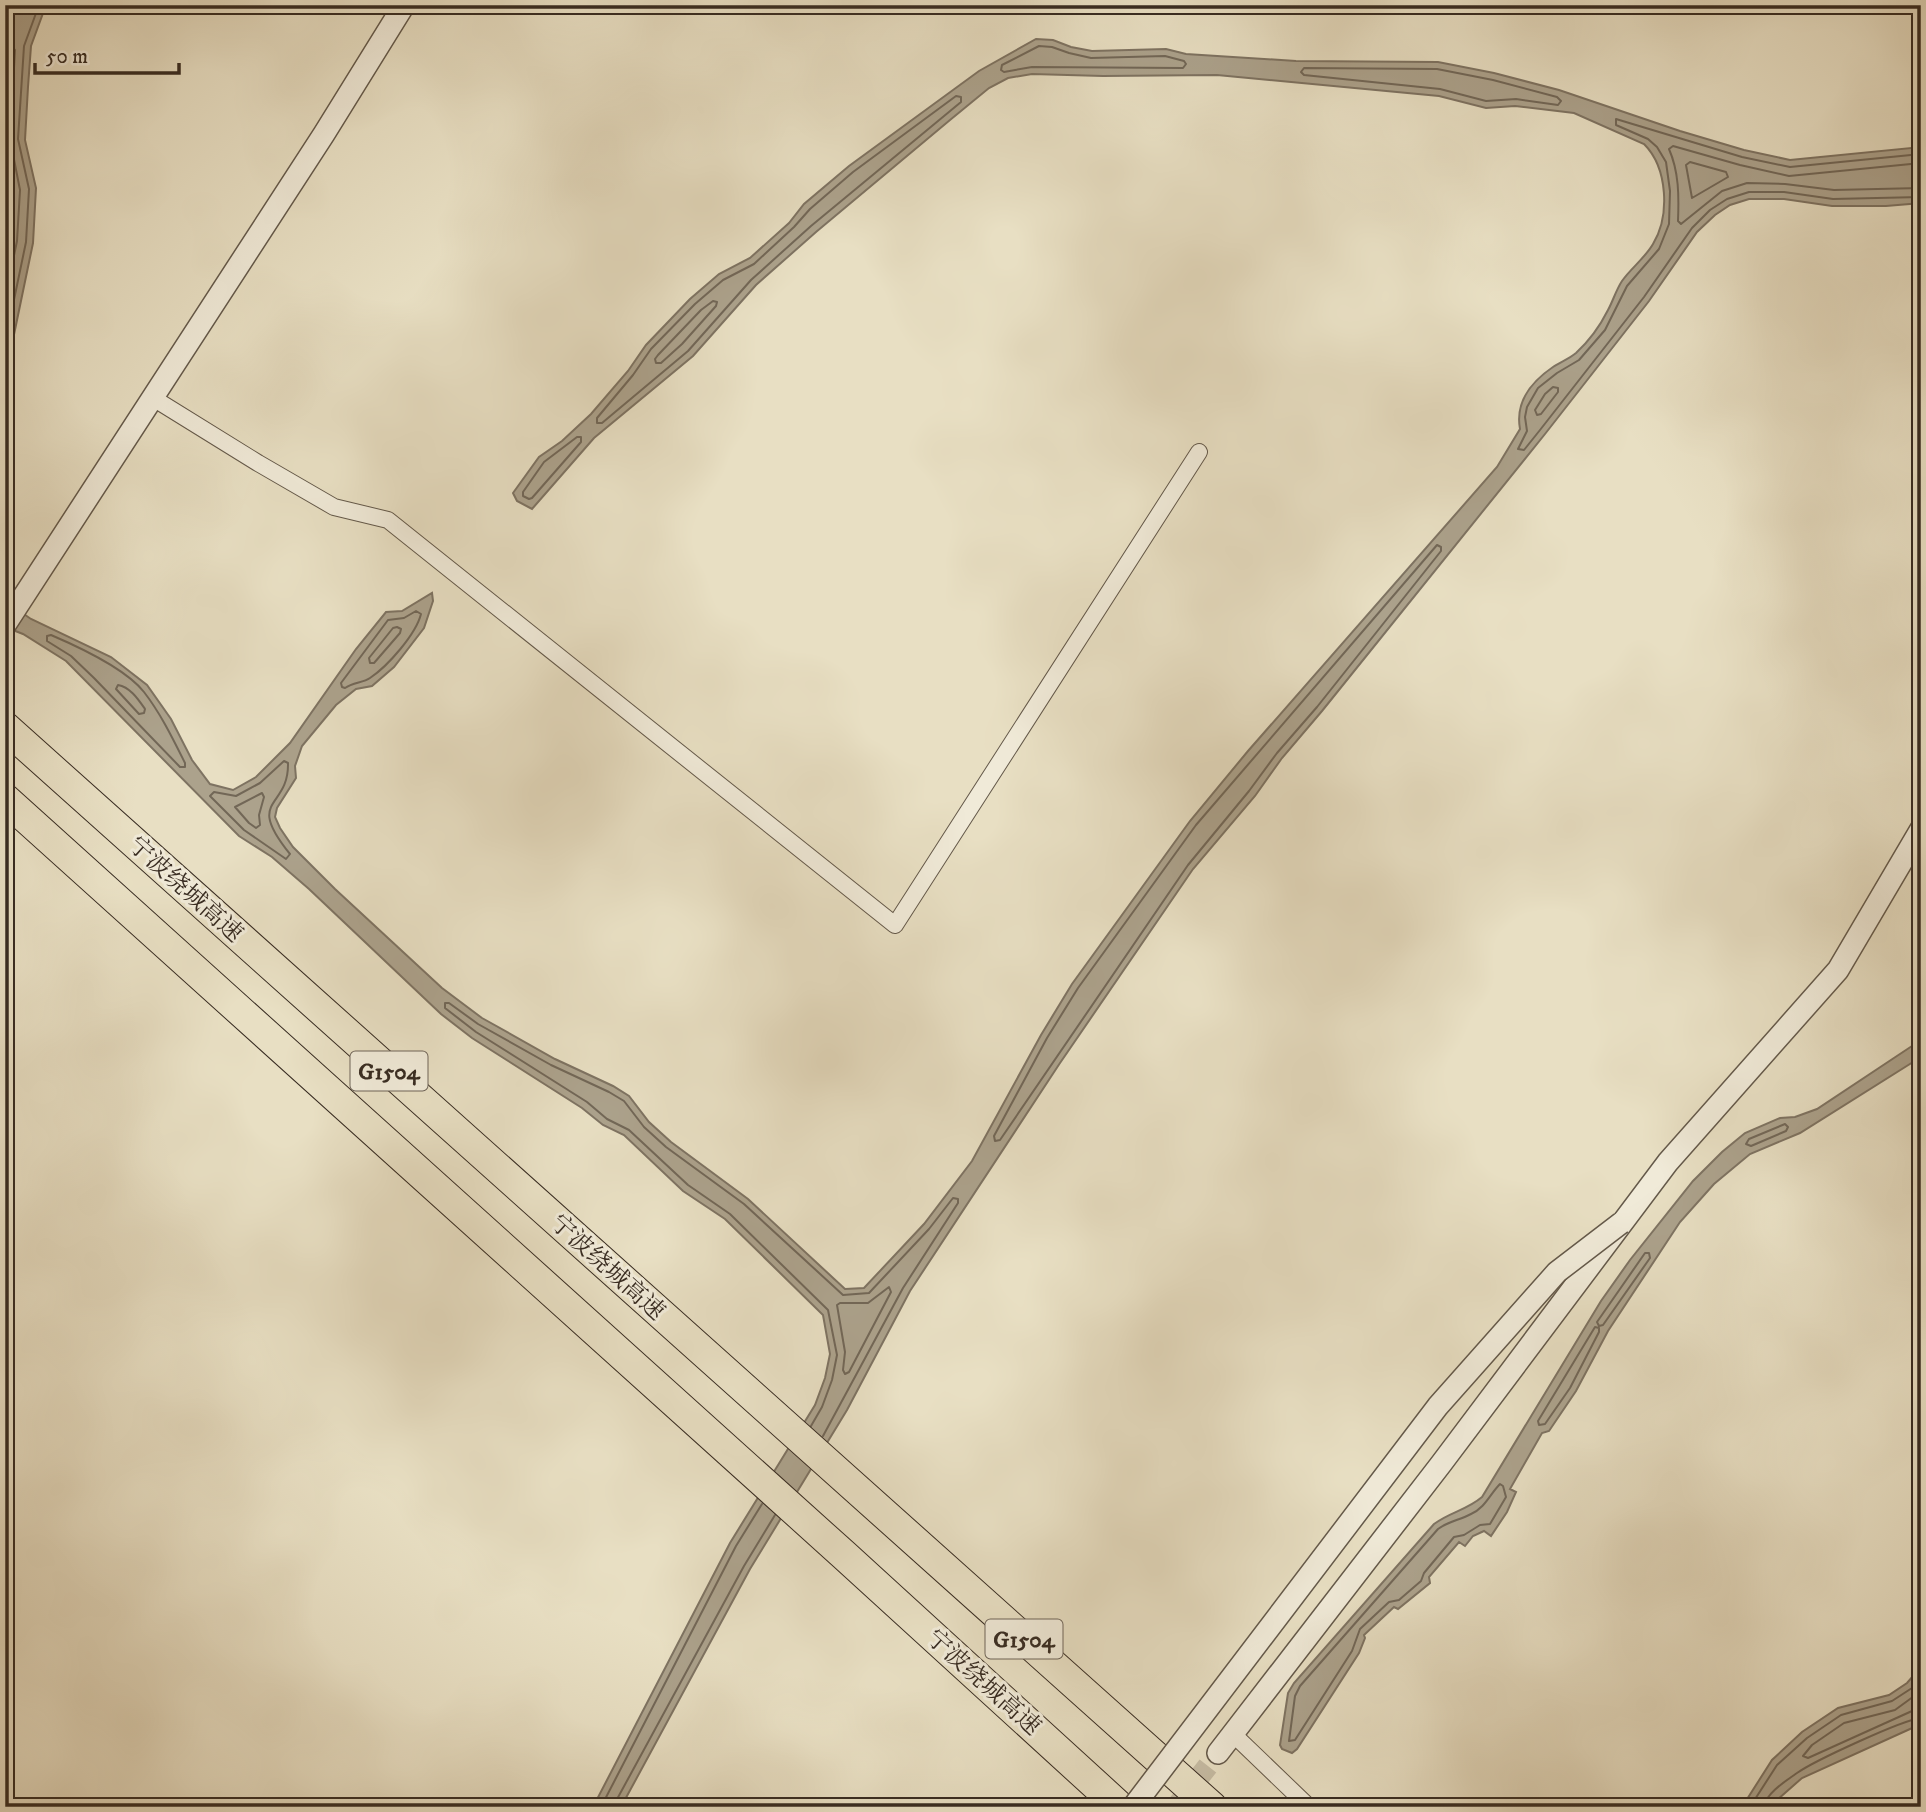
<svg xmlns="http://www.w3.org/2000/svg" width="1926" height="1812" font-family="'IM FELL DW Pica','Noto Serif SC',serif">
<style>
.water{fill:#aca28c;stroke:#7e7362;stroke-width:2}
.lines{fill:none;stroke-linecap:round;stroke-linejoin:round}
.shore{stroke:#726757;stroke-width:2}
.tertiary-tunnel{stroke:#c5bba3;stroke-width:21;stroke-dasharray:21 10;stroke-linecap:butt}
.minor-casing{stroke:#64594a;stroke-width:18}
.tertiary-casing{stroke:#64594a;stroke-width:24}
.motorway-casing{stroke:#382c22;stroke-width:32}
.minor{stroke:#f0ead8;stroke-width:16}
.tertiary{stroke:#f0ead8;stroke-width:21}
.motorway{stroke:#e8dfc3;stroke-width:30}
.tertiary-bridge-casing{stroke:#64594a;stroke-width:24;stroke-linecap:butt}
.tertiary-bridge{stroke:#f0ead8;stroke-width:21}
.labels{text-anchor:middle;stroke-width:6;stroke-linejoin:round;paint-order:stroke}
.shield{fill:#f0ead8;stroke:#6f6559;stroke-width:2}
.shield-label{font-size:23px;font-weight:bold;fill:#382c22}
.street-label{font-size:24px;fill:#382c22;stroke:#f0ead8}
</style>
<rect width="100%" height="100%" fill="#e8dfc3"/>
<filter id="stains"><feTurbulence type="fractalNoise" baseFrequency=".00286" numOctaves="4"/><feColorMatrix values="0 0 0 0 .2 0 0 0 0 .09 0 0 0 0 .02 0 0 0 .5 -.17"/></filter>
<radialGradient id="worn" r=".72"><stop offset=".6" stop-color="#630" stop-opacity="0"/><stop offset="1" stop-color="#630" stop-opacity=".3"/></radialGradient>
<path class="water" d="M13 5H46L31 46 28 87 25 140 36 188 33 243 5 378V50Z
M1036 39 1053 40 1071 47 1092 51 1166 49 1186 54 1296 61 1438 62 1494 73 1559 90 1680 131 1744 150 1790 160 1921 147V203L1886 206H1832L1784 199H1749L1730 205 1715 215 1697 232 1649 301 1545 434 1322 711 1282 758 1255 796 1193 869 1060 1063 910 1291 847 1410 750 1569 621 1807H593L730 1543 815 1405 825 1378 830 1354 823 1315 725 1219 683 1191 624 1135 603 1125 582 1108 472 1038 441 1014 309 889 272 857 239 836 66 661 23 634 5 627V601L31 619 111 657 147 685 171 719 192 760 210 784 233 790 256 777 290 743 356 649 386 612 402 611 432 593 433 601 424 628 394 667 372 686 356 689 336 705 302 746 295 766 296 778 277 808 275 817 280 828 293 847 335 889 442 988 482 1018 555 1059 613 1086 629 1096 649 1122 671 1142 748 1199 845 1289 864 1288 924 1224 972 1161 1041 1035 1072 984 1190 821 1248 751 1497 467 1520 429C1515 402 1531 382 1553 367 1560 362 1569 359 1576 353 1588 342 1600 326 1608 310 1613 301 1616 290 1622 281 1631 268 1645 258 1653 244 1670 216 1668 168 1644 144L1574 113 1515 106 1486 108 1439 96 1217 75 1103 76 1032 74 1008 78 989 88 950 120 816 232 756 285 693 356 594 438 532 509 517 501 513 493 539 457 562 441 591 414 628 371 646 345 690 299 719 274 750 258 789 223 804 204 849 166 979 71Z
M1921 1040V1057L1800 1133 1750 1154 1714 1184 1680 1222 1608 1331 1576 1391 1549 1431 1542 1433 1510 1489 1516 1492 1507 1512 1491 1536 1484 1531 1473 1536 1465 1546 1459 1542 1429 1577 1430 1583 1398 1609 1394 1607 1364 1635 1365 1638 1359 1653 1297 1749 1292 1753 1282 1749 1280 1745 1288 1693 1294 1683 1434 1524C1450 1512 1467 1510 1482 1497L1601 1301 1630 1260 1693 1181 1722 1152 1745 1133 1780 1118 1795 1117 1817 1109Z
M1921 1667V1724L1802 1778 1769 1807H1742L1772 1760 1802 1732 1838 1708 1889 1695 1907 1683Z"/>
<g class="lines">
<path class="shore" d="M1039 46 1052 47 1069 53 1091 58 1165 56 1184 61 1186 64 1183 68 1032 67 1004 72 1001 70 1002 65Z
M5 48 12 47 15 50 10 139 20 190 17 241 5 299
M1304 68 1437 69 1493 80 1557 97 1561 101 1558 105 1516 99 1486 101 1440 89 1304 75 1301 72Z
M956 96 961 97V102L811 226 751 280 688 351 602 423H597V418L633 375 651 349 695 304 723 280 754 264 794 227 810 209 853 172Z
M1921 154 1790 167 1742 157 1616 119V125L1648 139 1657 147 1666 162 1670 191 1669 224 1659 249 1627 286 1605 330 1579 360 1557 373 1538 388 1527 407 1525 417 1527 431 1518 449 1524 450 1540 430 1644 297 1692 228 1710 210 1727 199 1749 192H1784L1833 199 1921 197
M1690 162 1726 172 1728 177 1692 198 1686 165Z
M1921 163 1789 176 1740 165 1673 146 1669 149C1679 172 1679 196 1678 221L1681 224 1722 191 1747 183 1785 184 1834 190 1921 188
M5 170 10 190 5 246
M713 301 717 302 716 306 682 344 661 363H656L655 359 658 355 701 310Z
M5 343 26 242 29 189 18 139 24 46 39 5
M1553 387 1558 388V392L1541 414 1537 415 1535 410 1545 394Z
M577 437H581V442L532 498 529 499 523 496V492L544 462Z
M1437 545 1441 547V551L1317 707 1277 753 1249 791 1188 865 1000 1140 995 1141 994 1136 1047 1038 1078 988 1196 825Z
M416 611 421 614C416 634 388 666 370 678 363 683 353 682 345 688L342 687 341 683 388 620 404 618Z
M397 627 401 629 400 633 374 663H370L369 658 393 628Z
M51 635C79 647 125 668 144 692 161 714 173 739 185 763V767H180L94 678 71 656 47 641V636Z
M118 685C130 687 138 699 145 709L144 713 139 714 116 689Z
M284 761 288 763C289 810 244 797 290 854L286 859 244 830 210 796 214 792 236 796 260 783Z
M262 793 264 797 259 815 260 825 256 828 249 823 235 807Z
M1785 1124 1788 1127 1786 1131 1751 1146 1746 1144 1749 1139Z
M1645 1253H1649L1650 1258 1603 1325 1599 1326 1597 1322Z
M889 1287 891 1292 849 1372 845 1374 843 1370 845 1352 837 1305 840 1303H868Z
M1595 1327 1599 1328V1332L1570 1388 1545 1424 1539 1425 1538 1421Z
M811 1426 822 1407 832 1380 837 1355 828 1310 730 1214 688 1185 629 1130 607 1119 587 1102 476 1032 445 1008V1003H449L478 1024 551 1065 609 1092 624 1101 644 1127 666 1147 744 1204 843 1295 869 1293 929 1229 953 1198 958 1199V1203L903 1288 823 1436
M1500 1484 1503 1486 1506 1497 1490 1524 1480 1525 1464 1535 1454 1537 1424 1573 1421 1581 1399 1600 1389 1602 1360 1629 1352 1651 1295 1740 1289 1741 1295 1696 1300 1686 1438 1529C1449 1521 1460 1520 1471 1514 1485 1508 1490 1494 1500 1484Z
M1921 1691 1895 1710 1844 1723 1812 1745 1803 1756 1808 1758 1912 1711 1921 1710
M601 1807 736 1546 762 1504
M615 1807 616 1801 744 1566 775 1515
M1750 1807 1777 1765 1807 1738 1841 1715 1892 1701 1912 1688 1921 1678
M1764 1807C1765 1794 1787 1780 1797 1773 1814 1761 1902 1720 1921 1718"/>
<path class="tertiary-tunnel" d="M1176 1807 1218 1753"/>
<defs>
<path id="minor" d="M153 398 258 463 334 507 388 520 895 925 1199 452
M1233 1734 1309 1807"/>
<path id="tertiary" d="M5 625 324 134 404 5
M1218 1753 1441 1464 1668 1162 1838 970 1921 829"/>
<path id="motorway" d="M5 727 1212 1807
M5 799 844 1555 1120 1807"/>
</defs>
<use href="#minor" class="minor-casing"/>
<use href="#tertiary" class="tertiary-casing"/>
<use href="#motorway" class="motorway-casing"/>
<use href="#minor" class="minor"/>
<use href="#tertiary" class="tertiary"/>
<use href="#motorway" class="motorway"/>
<defs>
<path id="tertiary-bridge" d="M1133 1807 1438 1406 1557 1272 1621 1223"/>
</defs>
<use href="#tertiary-bridge" class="tertiary-bridge-casing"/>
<use href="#tertiary-bridge" class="tertiary-bridge"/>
</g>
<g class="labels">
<g class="shield">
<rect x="350.5" y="1051.5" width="77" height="39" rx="5"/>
<rect x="985.5" y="1619.5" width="77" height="39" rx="5"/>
</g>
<g class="shield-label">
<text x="389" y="1079">G1504</text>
<text x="1024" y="1647">G1504</text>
</g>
<g class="street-label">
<text transform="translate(186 889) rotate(42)" y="8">宁波绕城高速</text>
<text transform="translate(608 1267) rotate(42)" y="8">宁波绕城高速</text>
<text transform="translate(984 1682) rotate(42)" y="8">宁波绕城高速</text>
</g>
</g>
<rect width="1926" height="1812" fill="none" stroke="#e8dfc3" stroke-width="28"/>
<rect x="7" y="7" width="1912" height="1798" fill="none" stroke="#382c22" stroke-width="3.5"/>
<rect x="14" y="14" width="1898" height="1784" fill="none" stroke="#382c22" stroke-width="2"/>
<path d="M35 63v10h144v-10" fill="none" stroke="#382c22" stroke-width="3.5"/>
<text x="46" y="63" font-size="21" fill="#382c22" stroke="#f0ead8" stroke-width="5" paint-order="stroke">50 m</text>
<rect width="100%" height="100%" filter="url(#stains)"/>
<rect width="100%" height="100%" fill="url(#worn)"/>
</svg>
